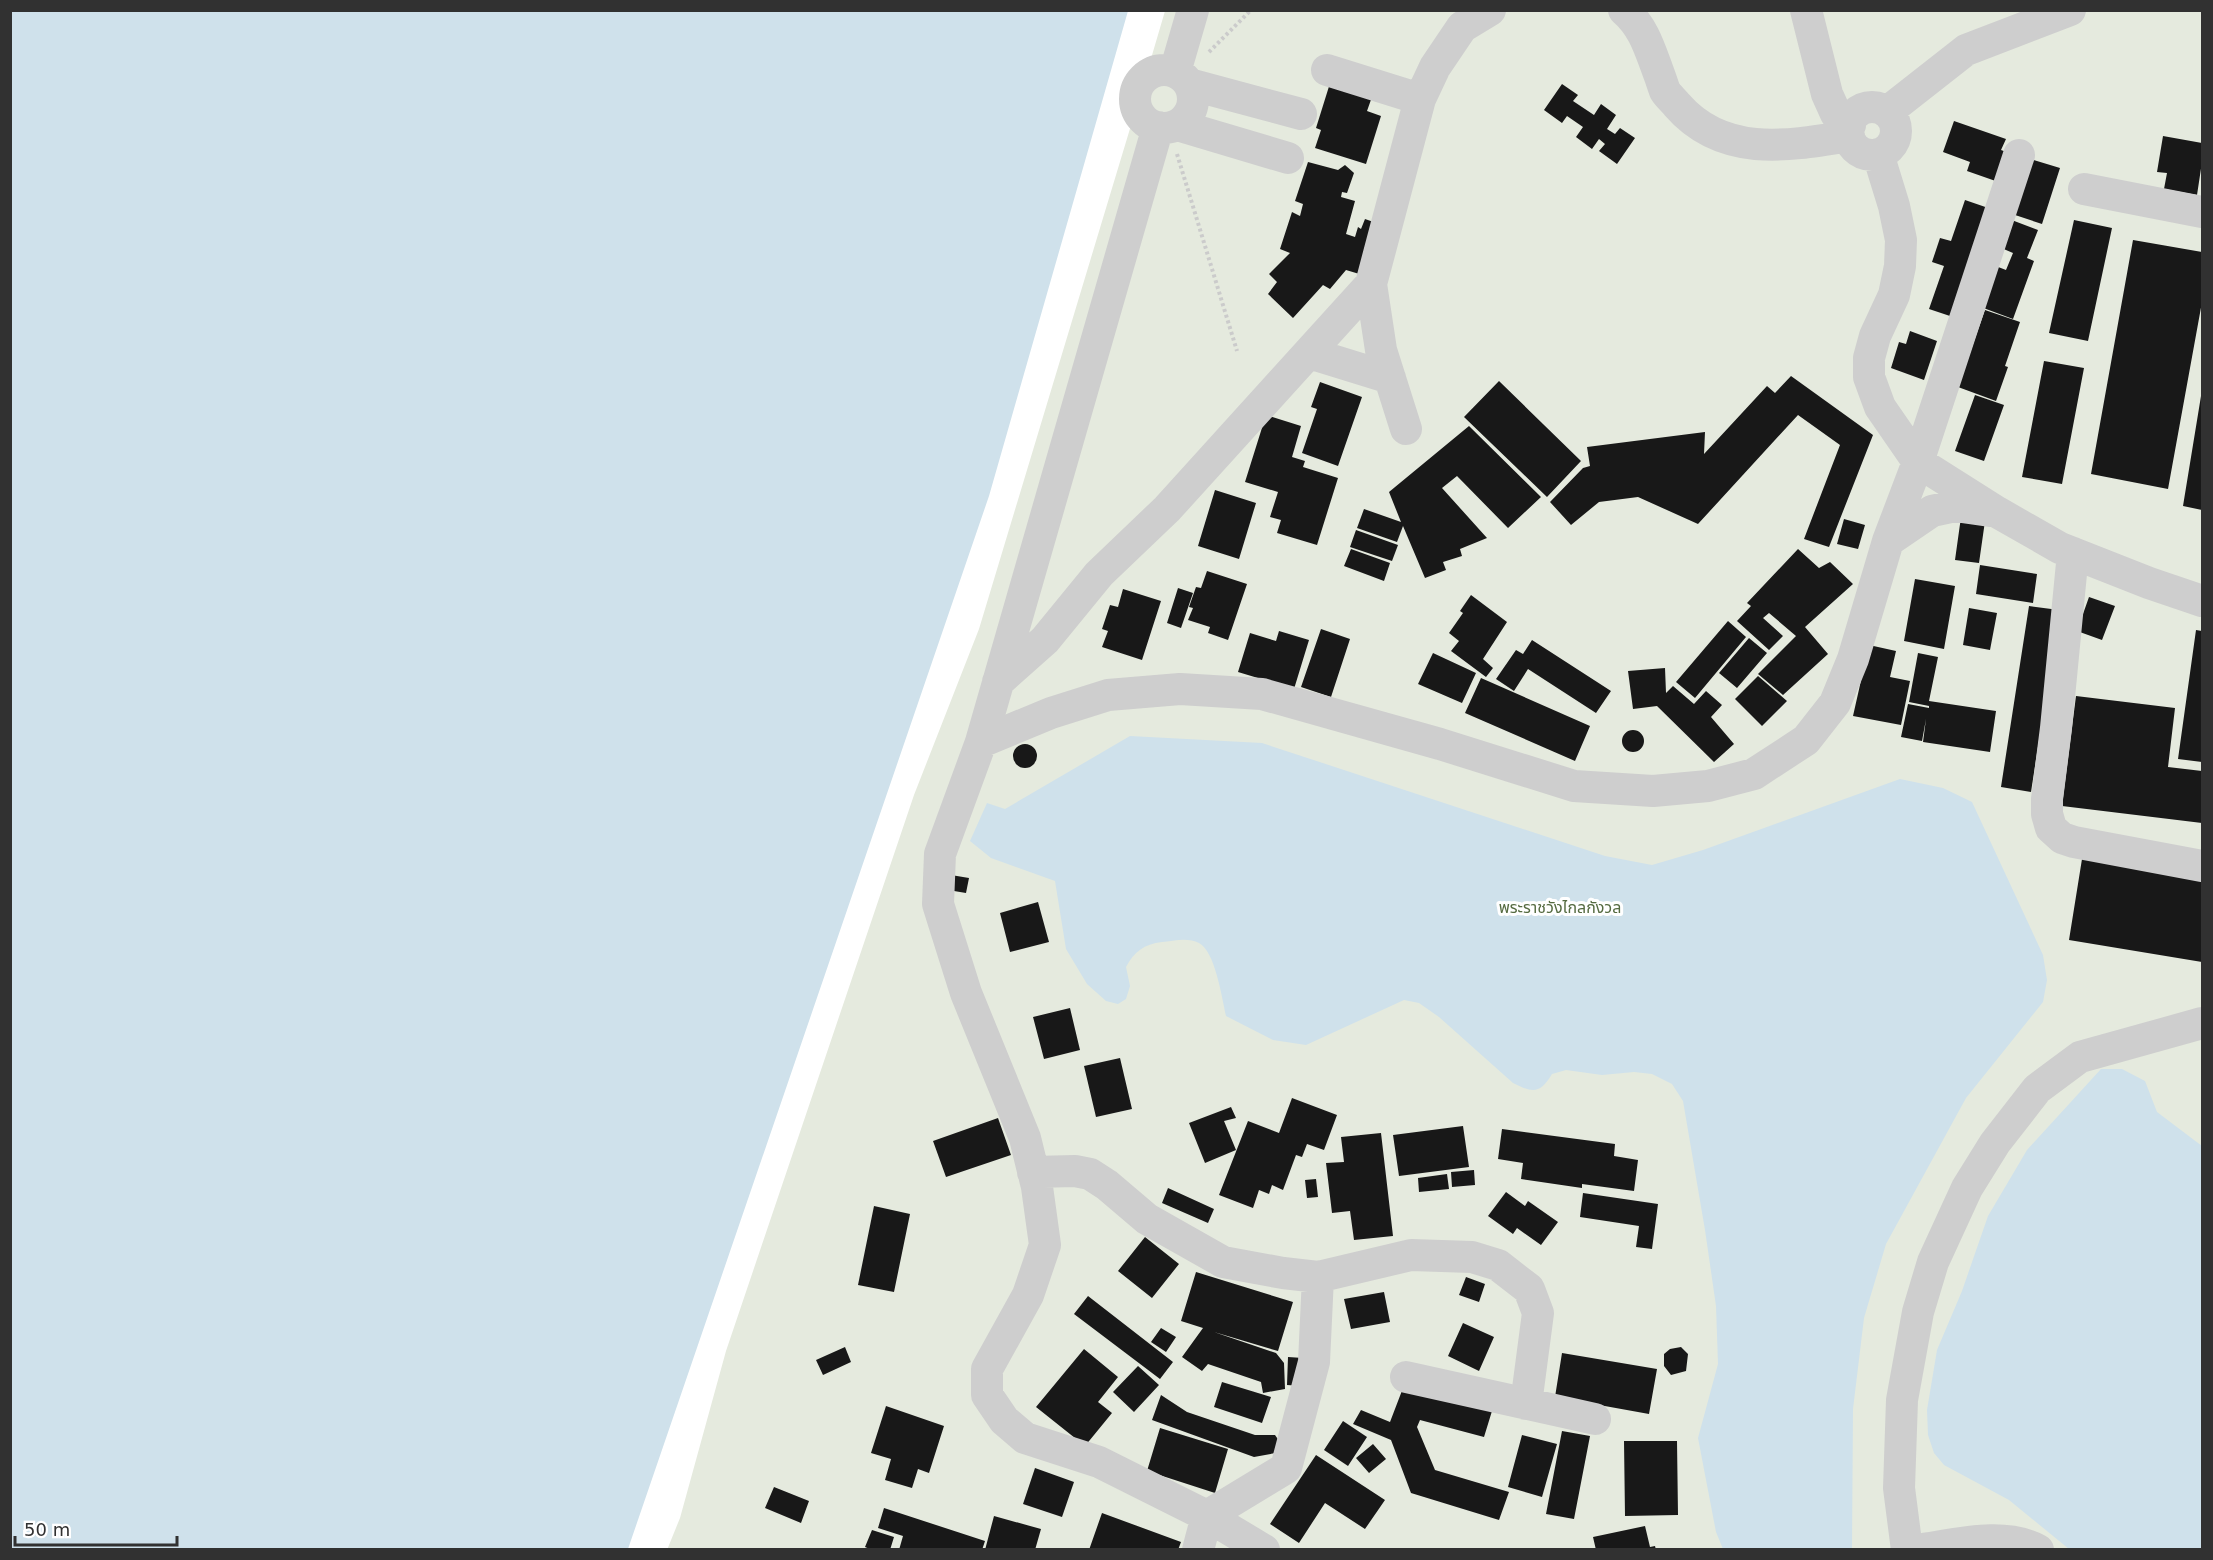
<svg xmlns="http://www.w3.org/2000/svg" width="2213" height="1560" font-family="'DejaVu Sans','Noto Sans Thai',sans-serif">
<style>
.green{fill:#e5eade}
.water{fill:#cfe1eb}
.building{fill:#181818}
.lines{fill:none;stroke-linecap:round;stroke-linejoin:round}
.path{stroke:#cbcbcb;stroke-width:4;stroke-dasharray:3 3;stroke-linecap:butt}
.minor{stroke:#cecece;stroke-width:32}
.labels{text-anchor:middle;stroke-width:6;stroke-linejoin:round;paint-order:stroke}
.park-label{font-size:16px;fill:#556b41;stroke:#fff}
</style>
<rect width="100%" height="100%" fill="#fff"/>
<path class="green" d="M1165 11H2202V1549L667 1550 680 1518 726 1351 914 795 979 629 1132 122 1127 100 1130 84 1137 72 1150 62Z"/>
<path class="water" d="M11 10 1128 11 989 496 628 1549H11Z
M1130 736 1262 743 1605 856 1652 865 1703 850 1900 779 1943 788 1972 802 2043 955 2047 980 2043 1002 1966 1098 1886 1244 1864 1318 1853 1409 1852 1549H1723L1716 1532 1698 1438 1718 1364 1716 1306 1705 1230 1683 1101 1672 1084 1652 1074 1634 1072 1602 1075 1566 1070 1552 1074C1540 1094 1533 1093 1513 1083L1439 1017 1419 1003 1404 1000 1306 1045 1273 1040 1226 1016C1222 998 1215 951 1199 943 1188 937 1173 941 1162 942 1144 944 1134 952 1126 967L1130 986 1126 999 1118 1004 1106 1001 1087 984 1066 949 1055 881 991 858 970 841 987 803 1005 809Z
M2101 1069H2122L2145 1081 2157 1112 2202 1146V1549H2069L2009 1500 1944 1465 1934 1453 1928 1435 1927 1410 1937 1350 1962 1291 1988 1216 2027 1150Z"/>
<path class="building" d="M1331 80 1373 94 1367 111 1381 116 1366 164 1315 148 1321 130 1316 128Z
M1562 84 1578 95 1573 101 1594 115 1601 104 1616 115 1607 129 1615 134 1620 128 1635 138 1617 164 1599 151 1605 144 1599 139 1592 149 1576 137 1583 127 1567 116 1562 123 1544 110Z
M1954 121 2006 139 2001 150 2017 156 2007 185 1967 171 1970 162 1943 152Z
M2163 136 2202 143V162L2197 195 2164 189 2167 173 2157 172Z
M2030 159 2060 168 2042 224 2012 214Z
M1308 162 1338 170 1345 165 1354 173 1347 193 1342 192 1341 197 1355 201 1346 234 1355 237 1358 227 1361 229 1365 219 1382 225 1366 276 1346 270 1330 289 1323 285 1293 318 1268 294 1277 282 1269 274 1290 253 1280 249 1292 212 1300 216 1303 204 1295 201Z
M1965 200 1997 211 1959 319 1929 309 1944 266 1932 262 1940 238 1951 241Z
M2009 219 2038 230 2027 258 2034 261 2013 319 1978 306 1993 265 2006 270 2013 253 1999 247Z
M2074 220 2112 228 2088 341 2049 333Z
M2133 240 2202 252V302L2168 489 2091 474Z
M1985 310 2020 322 2005 366 2008 367 1996 401 1958 387Z
M1910 331 1937 341 1924 380 1891 368 1899 342 1906 344Z
M2044 361 2084 368 2062 484 2022 477Z
M1791 376 1873 435 1829 547 1804 539 1840 445 1798 415 1698 524 1638 497 1599 502 1571 525 1550 502 1583 468 1590 466 1587 447 1705 432 1704 454 1767 386 1775 393Z
M1499 381 1581 461 1547 497 1464 417Z
M1320 382 1362 397 1338 466 1302 453 1317 409 1311 407Z
M1975 395 2004 405 1984 461 1955 451Z
M2201 396H2202V510L2183 506Z
M1266 415 1301 426 1292 457 1305 461 1303 467 1338 478 1317 545 1277 533 1281 520 1270 517 1278 492 1245 482Z
M1469 426 1541 497 1508 528 1457 476 1442 488 1487 538 1460 549 1462 556 1443 562 1446 570 1425 578 1403 526 1397 542 1357 528 1364 509 1401 522 1389 492Z
M1215 490 1256 503 1239 559 1198 546Z
M1961 517 1985 521 1979 563 1955 560Z
M1844 519 1865 525 1858 549 1837 544Z
M1356 530 1398 545 1392 561 1350 547Z
M1351 549 1390 563 1384 581 1344 566Z
M1798 549 1819 568 1830 562 1853 584 1805 627 1828 654 1783 695 1758 674 1796 636 1769 613 1763 618 1783 636 1769 650 1737 621 1751 606 1747 603Z
M1980 565 2037 574 2033 603 1976 594Z
M1207 571 1247 584 1228 640 1208 633 1210 627 1188 620 1193 608 1189 607 1196 587 1201 588Z
M1915 579 1955 586 1944 649 1904 641Z
M1178 588 1193 593 1181 628 1167 623Z
M1123 589 1161 601 1142 660 1102 647 1108 631 1102 629 1110 605 1118 607Z
M1471 595 1507 622 1483 659 1493 668 1486 677 1451 651 1459 641 1449 633 1463 613 1460 611Z
M2089 597 2115 606 2102 640 2077 631Z
M2029 606 2059 610 2031 792 2001 787Z
M1969 608 1997 613 1990 650 1963 645Z
M1728 621 1746 637 1695 698 1676 682Z
M1321 629 1350 639 1331 697 1301 687Z
M2196 630 2202 631V762L2178 759Z
M1279 631 1309 640 1294 689 1238 672 1250 633 1276 641Z
M1749 638 1767 653 1737 688 1719 673Z
M1532 640 1611 691 1596 713 1528 669 1514 691 1496 679 1516 650 1523 654Z
M1869 645 1896 651 1890 677 1910 681 1901 725 1853 716Z
M1433 653 1476 673 1462 703 1418 684Z
M1918 653 1938 657 1929 701 1996 711 1990 752 1923 742 1926 719 1922 741 1901 737 1908 704 1929 708V706L1909 702Z
M1665 668 1666 693 1673 686 1694 704 1706 691 1722 705 1711 717 1734 744 1714 762 1657 706 1633 709 1628 671Z
M1758 676 1787 701 1762 726 1735 699Z
M1481 678 1590 726 1575 761 1465 713Z
M2076 696 2175 708 2168 767 2202 771V823L2062 806Z
M1622 741a11 11 0 1 1 22 0a11 11 0 1 1-22 0Z
M1013 756a12 12 0 1 1 24 0a12 12 0 1 1-24 0Z
M2082 859 2202 879V962L2069 940Z
M951 875 969 878 966 893 948 890Z
M1038 902 1049 942 1010 952 1000 913Z
M1070 1008 1080 1050 1044 1059 1033 1017Z
M1120 1058 1132 1109 1096 1117 1084 1066Z
M1292 1098 1337 1115 1324 1150 1307 1144 1302 1157 1296 1155 1283 1190 1272 1185 1269 1194 1259 1190 1253 1208 1219 1195 1248 1121 1279 1133Z
M1231 1107 1236 1118 1224 1121 1236 1150 1205 1163 1189 1123Z
M998 1118 1011 1155 946 1177 933 1141Z
M1463 1126 1469 1167 1399 1176 1393 1135Z
M1502 1129 1615 1144 1614 1156 1638 1160 1634 1191 1582 1184V1188L1521 1179 1523 1163 1498 1159Z
M1381 1133 1393 1236 1354 1240 1350 1211 1332 1213 1326 1163 1344 1162 1341 1137Z
M1474 1170 1475 1185 1452 1187 1451 1172Z
M1447 1174 1449 1189 1419 1192 1418 1178Z
M1316 1179 1318 1197 1307 1198 1305 1180Z
M1168 1188 1214 1209 1208 1223 1162 1203Z
M1506 1192 1525 1206 1528 1201 1558 1222 1541 1245 1517 1228 1513 1234 1488 1216Z
M1583 1193 1658 1204 1652 1249 1636 1247 1639 1226 1580 1217Z
M874 1206 910 1214 894 1292 858 1285Z
M1145 1237 1179 1264 1152 1298 1118 1271Z
M1196 1272 1293 1302 1278 1351 1214 1332 1276 1353 1284 1363 1285 1389 1263 1393 1261 1382 1208 1364 1202 1371 1182 1357 1203 1328 1181 1321Z
M1466 1277 1485 1284 1479 1302 1459 1295Z
M1384 1292 1390 1322 1351 1329 1344 1299Z
M1088 1296 1173 1362 1160 1379 1074 1314Z
M1463 1323 1494 1337 1479 1371 1448 1356Z
M1161 1328 1176 1337 1166 1352 1151 1342Z
M845 1347 851 1362 823 1375 816 1360Z
M1681 1347 1688 1354 1686 1371 1671 1375 1664 1366V1354L1670 1349Z
M1084 1349 1118 1377 1098 1402 1112 1413 1085 1446 1036 1407Z
M1562 1353 1657 1369 1649 1414 1555 1397Z
M1288 1357 1303 1358 1302 1386 1287 1385Z
M1138 1366 1159 1385 1134 1412 1113 1392Z
M1222 1382 1271 1397 1262 1423 1214 1407Z
M1403 1388 1492 1411 1484 1437 1420 1420 1417 1427 1435 1470 1509 1492 1499 1520 1411 1493 1391 1440 1353 1424 1361 1410 1390 1422Z
M1161 1395 1187 1412 1255 1435H1275L1286 1451 1254 1457 1152 1420Z
M886 1406 944 1426 929 1473 918 1469 912 1488 885 1480 891 1459 871 1453Z
M1343 1421 1367 1437 1348 1466 1324 1450Z
M1160 1428 1228 1449 1215 1493 1147 1471Z
M1562 1431 1590 1436 1574 1519 1546 1514Z
M1522 1435 1557 1444 1542 1497 1508 1487Z
M1624 1441H1677L1678 1515 1625 1516Z
M1373 1444 1386 1459 1369 1473 1356 1458Z
M1316 1455 1385 1500 1365 1529 1325 1503 1299 1543 1270 1524Z
M1035 1468 1074 1482 1062 1517 1023 1504Z
M774 1487 809 1501 801 1523 765 1508Z
M884 1508 985 1541 982 1550H899L903 1536 878 1528Z
M1102 1513 1181 1542 1178 1550H1089Z
M994 1516 1041 1529 1035 1550H985Z
M1645 1526 1650 1547 1655 1546 1656 1550H1596L1593 1537Z
M872 1530 894 1537 890 1550H872L865 1547Z"/>
<g class="lines">
<path class="path" d="M1209 52 1251 10
M1177 154 1237 351"/>
<path class="minor" d="M1624 10C1644 27 1650 50 1659 74 1661 79 1663 86 1665 91 1668 96 1674 101 1677 105 1723 158 1788 146 1849 136
M1806 10 1827 94 1836 114 1850 125
M1327 70 1420 99
M1135 99a29 29 0 1 1 58 0a29 29 0 1 1-58 0Z
M1175 72 1193 10
M1189 84 1301 114
M1848 131a24 24 0 1 1 48 0a24 24 0 1 1-48 0Z
M1887 112 1966 50 2070 10
M1177 125 1288 158
M1158 127 981 742 940 854 938 904 966 993 1025 1138 1037 1187 1045 1245 1028 1295 987 1369V1395L1004 1420 1025 1438 1099 1462 1207 1516 1264 1550
M1878 154 1894 206 1901 240 1900 266 1894 295 1875 336 1869 358V377L1880 407 1918 462 1997 512 2060 548 2149 583 2202 601
M2084 189 2202 212
M1371 284 1381 350 1406 429
M1309 353 1390 378
M1888 541 1932 511 1955 506 1990 511
M2073 553 2056 728 2047 799V814L2051 828 2062 838 2074 842 2202 866
M998 682 1045 640 1099 574 1167 509 1371 284 1420 99 1435 67 1462 27 1490 10
M981 742 1051 713 1108 695 1180 689 1262 694 1440 744 1574 786 1653 791 1708 786 1754 774 1806 740 1835 703 1853 659 1888 541 1918 462 2019 155
M1033 1172 1075 1171 1090 1174 1107 1185 1147 1219 1223 1262 1283 1273 1318 1277 1411 1255 1472 1257 1498 1265 1529 1289 1538 1313 1526 1404
M1406 1377 1595 1419
M1198 1550 1207 1516 1286 1468 1314 1362 1318 1277
M1907 1550 1899 1488 1902 1400 1918 1312 1933 1262 1967 1188 1995 1143 2037 1089 2080 1057 2202 1023
M1916 1550C1954 1545 2003 1531 2038 1550"/>
</g>
<g class="labels">
<g class="park-label">
<text x="1560" y="913">พระราชวังไกลกังวล</text>
</g>
</g>
<rect width="2213" height="1560" fill="none" stroke="#313131" stroke-width="24"/>
<path d="M15 1536v9h162v-9" fill="none" stroke="#313131" stroke-width="3"/>
<text x="24" y="1536" font-size="18" fill="#313131" stroke="#ffffff" stroke-width="4.5" paint-order="stroke">50 m</text>
</svg>
